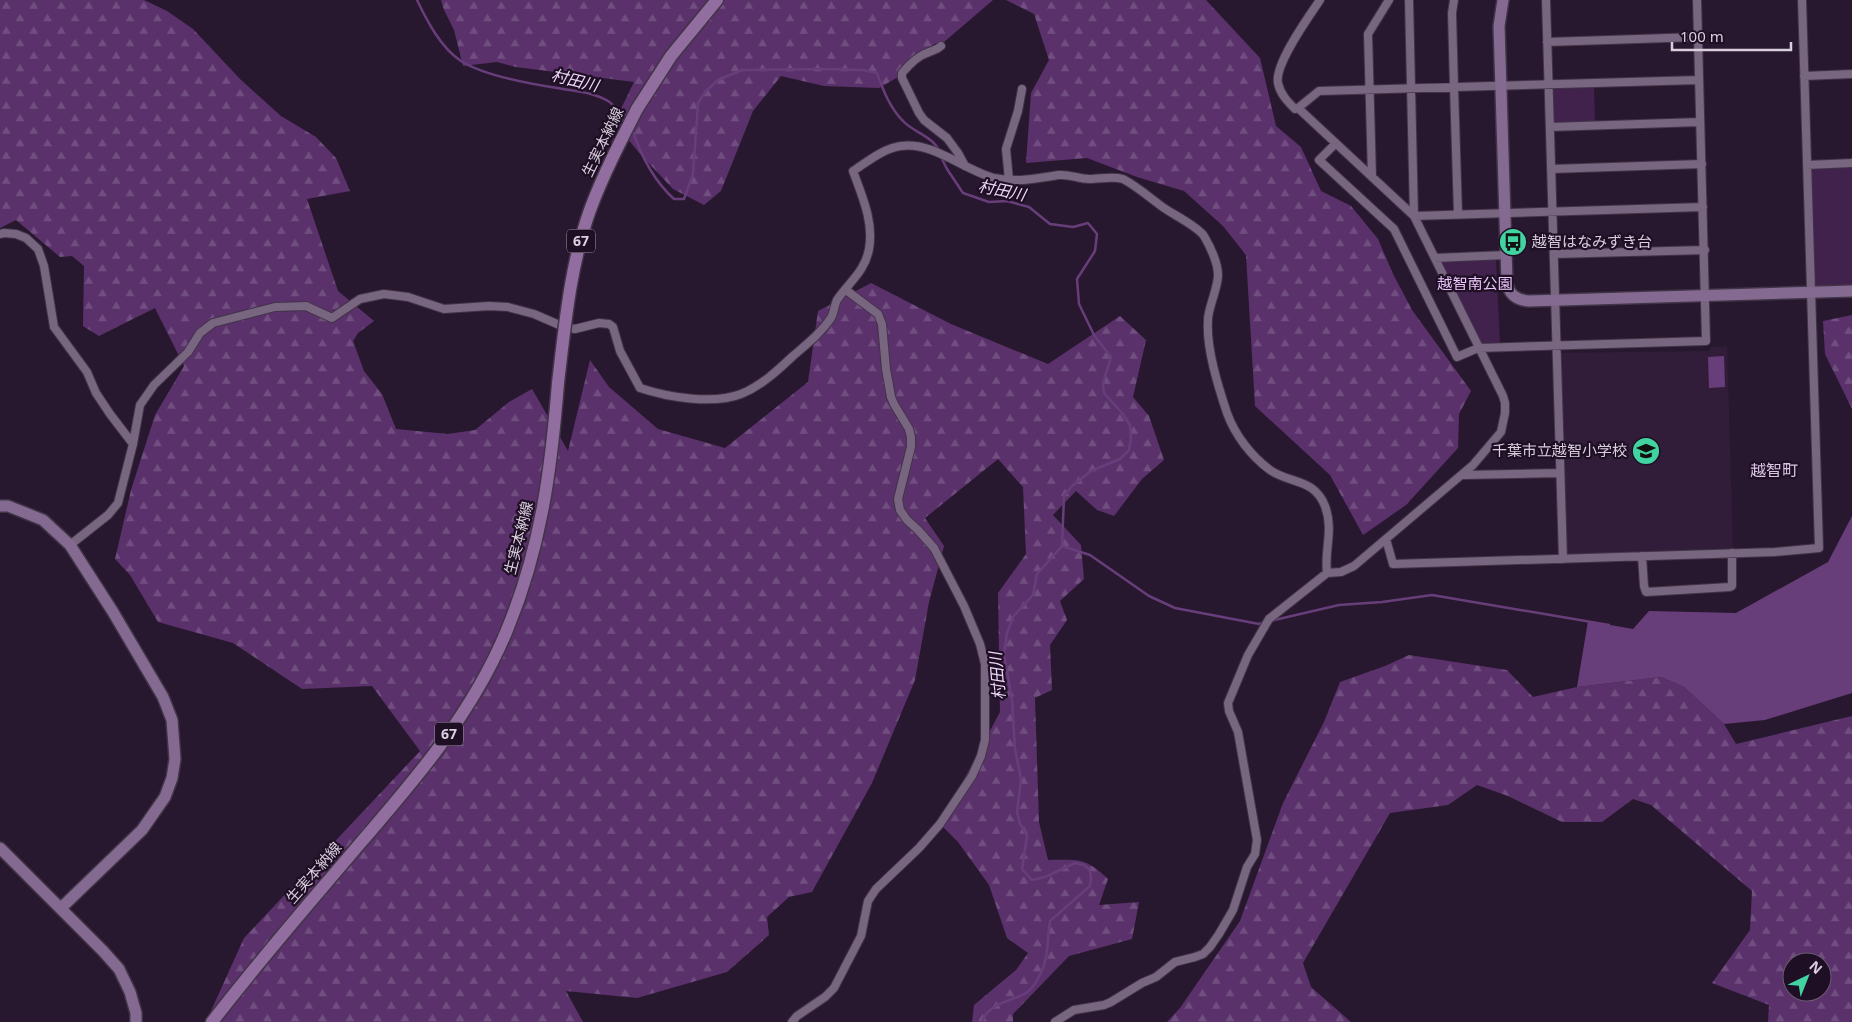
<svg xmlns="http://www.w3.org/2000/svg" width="1852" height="1022" font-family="'Noto Sans','Noto Sans JP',sans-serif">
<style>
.built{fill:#311d3a}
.green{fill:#40224d}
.forest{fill:url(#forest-firs);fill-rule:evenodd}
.water{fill:#683e7a}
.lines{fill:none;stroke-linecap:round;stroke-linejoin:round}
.stream{stroke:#683e7a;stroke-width:2.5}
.street-casing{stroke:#413447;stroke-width:10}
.secondary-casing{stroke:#413447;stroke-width:14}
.primary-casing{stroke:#413447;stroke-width:15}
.street{stroke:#786580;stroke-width:8}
.secondary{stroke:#846a90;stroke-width:11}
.primary{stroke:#916e9f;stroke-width:12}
.primary-bridge-casing{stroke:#413447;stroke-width:15;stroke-linecap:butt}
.primary-bridge{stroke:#916e9f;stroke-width:12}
.labels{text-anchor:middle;stroke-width:4.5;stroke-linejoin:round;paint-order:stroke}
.shield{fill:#1f0f25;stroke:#a295a7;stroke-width:1}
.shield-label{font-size:14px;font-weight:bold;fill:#dacfdf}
.street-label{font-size:15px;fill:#dacfdf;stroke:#1f0f25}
.poi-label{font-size:15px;fill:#dacfdf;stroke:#1f0f25;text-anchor:start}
.park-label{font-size:15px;fill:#ebc7fb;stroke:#1f0f25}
.water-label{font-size:16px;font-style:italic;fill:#efd7fa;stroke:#1f0f25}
.neighbourhood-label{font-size:16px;fill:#d9c4e3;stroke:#1f0f25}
</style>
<defs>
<pattern id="forest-firs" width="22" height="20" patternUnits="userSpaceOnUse" patternTransform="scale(1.25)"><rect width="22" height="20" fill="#5a316b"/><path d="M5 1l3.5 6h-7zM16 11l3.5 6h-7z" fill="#714e80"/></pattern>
</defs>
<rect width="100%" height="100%" fill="#28182f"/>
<path class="built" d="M1727 346 1733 550 1568 555 1565 552 1560 353 1710 351 1711 347Z"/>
<path class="green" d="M1594 86 1595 122 1552 123 1550 87Z
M1811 166H1852V287L1814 288Z
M1496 259 1500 344 1482 345 1478 342 1440 265 1443 261Z"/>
<path class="forest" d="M0 0H144L167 11 193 29 241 80 281 116 316 137 336 158 350 191 307 199 338 291 374 321 358 333 353 341 364 371 382 394 396 429 448 434 475 430 509 402 532 389 568 451 590 360 609 387 658 429 725 448 808 382 818 311 871 283 951 324 1048 364 1120 316 1146 340 1133 397 1149 416 1164 460 1142 479 1114 516 1097 510 1076 491 1053 515 1081 545 1084 579 1060 601 1067 620 1050 645 1052 690 1035 698 1039 822 1048 860C1080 860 1084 857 1108 879L1099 905 1139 902 1132 939 1069 956 1013 1014V1022H972L974 1005 1016 970 1028 953 1007 938 989 885 958 842 940 824 1000 712 998 593 1026 554 1023 487 998 459 925 518 944 546 929 602 915 680 872 783 812 892 789 897 767 917 769 935 727 972 637 998 566 991 583 1022H206L244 938 420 751 372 686 302 689 233 643 158 622 130 575 115 559 131 490 155 415 184 366 155 308 99 336 83 326 84 266 72 256 60 257 16 220 0 228Z
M441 0H993L944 42 934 44 912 69 879 88 824 86 781 76 753 111 721 191 704 205 673 189 643 157 614 123 634 82 516 67 497 62 463 66 454 30 444 10Z
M1006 0H1206L1260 58 1276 126 1301 147 1321 191 1351 206 1378 239 1393 274 1412 310 1471 391 1459 414 1458 448 1406 505 1363 535 1330 475 1255 406 1246 255 1223 226 1184 191 1137 177 1087 158 1026 163 1031 93 1049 60 1034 14Z
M1852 315V409L1825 354 1823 321Z
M1409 655 1507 670 1533 697 1577 687 1661 677 1684 687 1724 724 1736 744 1852 716V1022H1768L1769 1005 1712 983 1750 930 1752 891 1651 805 1633 799 1602 822H1562L1508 796 1477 785 1448 805 1390 813 1303 963 1311 987 1351 1022H1167L1180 1008 1240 921 1283 803 1324 722 1340 682 1385 666ZM1792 962H1822V992H1792Z"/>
<path class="water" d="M1724 356 1725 387 1709 388 1708 357Z
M1852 516V693L1765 720 1724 724 1684 687 1661 677 1577 687 1588 621 1633 629 1649 611 1736 613 1828 562Z"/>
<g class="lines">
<path class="stream" d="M417 0C427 21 441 48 461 61 483 75 531 84 557 88 574 91 593 92 608 101 615 105 620 115 626 121
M632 129C641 156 653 180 674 199H684L693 174 698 103 705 92 718 80 742 70 821 69 863 70 877 73C883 90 890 108 903 121 913 132 934 137 939 151
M941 157 947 169 963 193 989 202 1007 201 1029 207 1050 224 1073 227 1088 223 1097 234 1095 251 1077 279 1079 304 1094 335 1111 357 1103 383 1104 393 1123 414 1130 425 1131 438 1129 450 1120 459 1091 471 1072 486 1064 496 1062 546 1037 574 1033 595 1013 617 1007 633 1004 654 1012 700 1015 749 1021 779 1017 812 1020 824 1027 836 1022 869 1032 880 1045 877 1075 863 1084 865 1090 870 1091 879 1090 886 1050 921C1047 939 1049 958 1040 975 1037 981 1032 989 1026 993 1010 1002 989 1002 982 1022
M1062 546 1090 555 1149 596 1175 608 1259 624 1265 622
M1270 621 1339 605 1382 602 1432 595 1609 625 1608 626"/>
<defs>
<path id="street" d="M1409 0 1414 216 1703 207
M1454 0 1452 13 1454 87 1458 214
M1546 0 1563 559
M1547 42 1698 37
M941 46C936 51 932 50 927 53 917 56 908 66 902 73V78L919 113 924 120 947 138 958 153 965 166
M1804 76 1852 74
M1298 108 1295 109C1288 102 1280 94 1278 83 1274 65 1309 16 1320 0
M1550 127 1700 122
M1336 143 1319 160 1394 229 1457 357 1478 348 1706 341 1697 0
M1807 165 1852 163
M1551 169 1702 164
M1372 177 1368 34 1389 0
M1009 180 1006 149 1018 111 1022 89
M0 234 4 233 16 234 26 238 38 249 44 266 54 327 87 372 96 393 110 414 133 444
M1554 254 1705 250
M1435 258 1506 255
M1464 475 1560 473
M1386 539 1393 564 1775 552 1819 548 1802 0
M70 545 108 515 118 503 133 444 140 405 154 385 188 352 200 333 213 323 275 307 306 306 332 318 360 299 384 294 408 297 444 309 489 306 508 307 534 314 564 327 575 329 599 323 609 324 613 327 620 351 640 388C667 397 713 405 741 394 761 386 777 371 793 356 807 344 821 333 831 318 834 313 834 306 837 300 848 283 865 272 869 249 874 222 862 196 853 171 867 162 884 148 901 146 932 141 964 170 994 178 1016 183 1037 178 1059 175 1069 174 1079 179 1089 179 1101 179 1112 176 1123 179 1138 187 1150 198 1164 208 1174 215 1197 226 1204 236 1210 246 1218 263 1218 275 1218 282 1215 291 1213 298 1211 305 1208 313 1208 320 1206 348 1218 386 1227 413 1235 435 1251 456 1270 470 1290 484 1314 478 1325 506 1334 530 1324 550 1327 573
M1642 556 1644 586 1646 592 1730 587 1732 586V553
M792 1022 797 1016 825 997 834 988 861 936 868 901 876 889 919 848 940 824 972 776 981 756 985 740V664L980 644 964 606 934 548 918 530 907 520 900 510 898 499 911 447V437L909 429 894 404 891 397 886 369 882 324 878 314 846 290
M1055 1022 1074 1010 1104 1005 1111 1002 1142 983 1156 977 1175 962 1195 957 1203 954 1210 947 1219 934 1233 910 1247 867 1255 854 1257 840 1238 732 1229 711 1228 703 1248 655 1269 619 1327 573 1341 572 1354 566 1473 465 1501 432 1505 413V403L1503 396 1414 216 1298 108 1319 91 1699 80"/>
<path id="secondary" d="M1503 0 1499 26 1507 282C1509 295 1516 300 1529 301L1852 291
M0 506H8L43 520 70 545 113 612 163 697 172 720 175 759 172 778 165 797 142 830 61 908
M0 848 103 951 119 969 130 992 136 1013V1022"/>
<path id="primary" d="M637 109 671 56 717 0
M212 1022C258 962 308 905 357 847 415 780 473 713 507 630 541 548 551 471 558 383"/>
</defs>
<use href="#street" class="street-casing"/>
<use href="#secondary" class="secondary-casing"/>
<use href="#primary" class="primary-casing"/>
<use href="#street" class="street"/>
<use href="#secondary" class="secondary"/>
<use href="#primary" class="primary"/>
<defs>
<path id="primary-bridge" d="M558 383C565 325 570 266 590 210 603 175 620 142 637 109"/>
</defs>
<use href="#primary-bridge" class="primary-bridge-casing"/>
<use href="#primary-bridge" class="primary-bridge"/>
</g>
<defs>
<symbol id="bus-disc" viewBox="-11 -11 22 22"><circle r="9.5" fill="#41d4a1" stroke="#1f0f25"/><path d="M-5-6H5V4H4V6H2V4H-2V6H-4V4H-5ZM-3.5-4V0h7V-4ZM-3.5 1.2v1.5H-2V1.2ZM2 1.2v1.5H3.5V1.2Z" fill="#111"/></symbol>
<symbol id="school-disc" viewBox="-11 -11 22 22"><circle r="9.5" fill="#41d4a1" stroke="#1f0f25"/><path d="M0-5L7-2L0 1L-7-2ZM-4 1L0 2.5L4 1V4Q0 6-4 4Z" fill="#111"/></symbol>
</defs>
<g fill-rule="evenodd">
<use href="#bus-disc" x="1497" y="226" width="32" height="32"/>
<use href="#school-disc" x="1630" y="435" width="32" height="32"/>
</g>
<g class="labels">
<g class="shield">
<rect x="567" y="229.5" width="28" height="23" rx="4"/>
<rect x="435" y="722.5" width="28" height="23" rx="4"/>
</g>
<g class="shield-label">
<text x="581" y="246">67</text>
<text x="449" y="739">67</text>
</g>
<g class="street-label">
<text transform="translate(603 142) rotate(-64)" y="5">生実本納線</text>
<text transform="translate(519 538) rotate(-76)" y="5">生実本納線</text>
<text transform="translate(314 873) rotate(-49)" y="5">生実本納線</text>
</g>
<g class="poi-label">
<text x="1532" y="247">越智はなみずき台</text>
<text x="1627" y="456" text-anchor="end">千葉市立越智小学校</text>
</g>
<g class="park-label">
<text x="1475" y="289">越智南公園</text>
</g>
<g class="water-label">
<text transform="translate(575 80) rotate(14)" y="6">村田川</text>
<text transform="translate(1002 190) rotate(12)" y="6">村田川</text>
<text transform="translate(997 676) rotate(-95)" y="6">村田川</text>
</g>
<g class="neighbourhood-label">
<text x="1774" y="476">越智町</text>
</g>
</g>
<g transform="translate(1807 977) rotate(43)"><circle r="24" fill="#1f0f25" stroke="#6a5c6f"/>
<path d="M0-4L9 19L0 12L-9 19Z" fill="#41d4a1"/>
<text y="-8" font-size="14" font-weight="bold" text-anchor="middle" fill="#dacfdf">N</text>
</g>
<path d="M1672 42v8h119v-8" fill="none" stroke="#dacfdf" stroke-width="2.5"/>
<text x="1680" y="42" font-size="15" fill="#dacfdf" stroke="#1f0f25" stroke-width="4" paint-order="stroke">100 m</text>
</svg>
